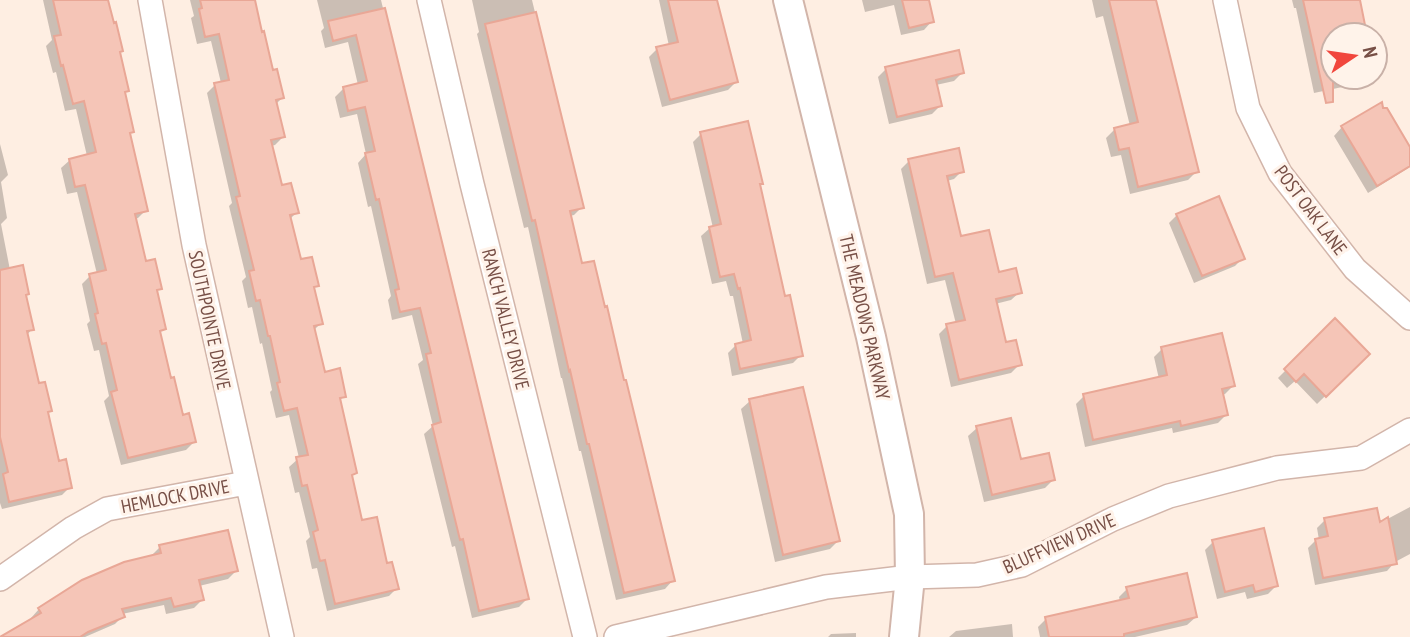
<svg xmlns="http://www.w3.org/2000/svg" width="1410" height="637" font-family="'PT Sans Narrow',sans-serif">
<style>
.shadow{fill:#0003}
.building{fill:#f5c5b7;stroke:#e9a796;stroke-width:2}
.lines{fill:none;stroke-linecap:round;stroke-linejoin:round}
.minor-casing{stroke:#d2b5aa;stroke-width:26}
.tertiary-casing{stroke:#d2b5aa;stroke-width:32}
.minor{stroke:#fff;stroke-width:23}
.tertiary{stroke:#fff;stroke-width:28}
.labels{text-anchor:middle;stroke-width:6;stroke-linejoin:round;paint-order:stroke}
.street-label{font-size:19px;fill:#774f46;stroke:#fff3ea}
</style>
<rect width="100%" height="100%" fill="#feeee2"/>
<path class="shadow" d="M43 0H107L127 91 124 94 132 131 129 135 146 210 138 218 135 219 145 263 160 288 155 293 164 329 159 333 170 380 182 417 194 442 186 450 121 465 104 401 109 396 99 350 94 351 87 324 90 321 82 284 90 276 97 274 77 192 67 194 61 168 70 160 87 156 76 109 65 111 56 72 53 73 46 46 52 40Z
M190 0H253L272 72 282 98 276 104 283 137 275 145 271 146 280 188 297 212 290 219 300 261 317 285 313 289 321 323 314 330 324 374 344 396 339 401 355 473 351 477 361 522 386 565 397 588 389 596 327 611 317 568 312 569 306 541 310 537 299 492 295 493 289 467 299 458 289 415 276 418 270 392 272 390 262 343 260 344 252 307 248 308 242 281 246 277 229 206 232 203 207 93 215 85 221 83 211 41 197 44 191 18 194 16Z
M317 0H381L527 599 519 607 472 618 455 546 452 547 424 434 433 426 418 364 423 360 412 315 392 320 388 300 391 296 371 206 368 207 358 163 366 154 357 114 340 118 335 97 344 88 358 85 348 42 325 48 321 31 324 28Z
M472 0H532L582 207 574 215 570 216 581 266 673 580 665 589 616 600 581 451H579L562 378H561L528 227 524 228 477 34 479 32Z
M659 0H717L736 82 728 90 662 107 649 57 657 49 669 46Z
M862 0H927L932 21 924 30 901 35 894 5 865 12Z
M1092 0H1153L1197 171 1188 180 1130 194 1121 155 1111 157 1106 138 1115 129 1130 126 1103 16 1096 18Z
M1292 0H1346L1366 35H1333V77H1371L1366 82 1314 93 1296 8H1294Z
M886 69 962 73 954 81 936 85 940 106 932 114 889 124 878 77Z
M1382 104 1410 151V167L1368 193 1334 136 1342 127Z
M701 134 758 185 784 298 801 355 793 363 732 376 728 353 736 345 743 344 733 296H730L726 281 712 284 701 236 710 228H713L693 142Z
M0 144 8 175 1 182 7 218 1 224 10 270 27 294 25 296 32 329 27 335 38 385 50 410 47 414 58 463 70 487 62 495 2 509 0 503Z
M909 161 962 171 954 179 947 181 960 238 1020 292 1011 300 995 304 1004 344 1020 364 1011 373 951 387 939 334 947 326 956 324 945 280 927 284 901 169Z
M1177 215 1243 258 1235 266 1194 283 1169 223Z
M1335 321 1368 354 1317 404 1295 381 1287 388 1278 378Z
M1162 349 1233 386 1225 394 1222 395 1226 415 1218 423 1173 433 1172 428 1085 447 1076 404 1084 396 1159 379 1154 357Z
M750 401 838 541 830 549 775 562 741 409Z
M977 428 1020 461 1053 480 1045 488 984 502 968 436Z
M1410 507V554L1395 562 1387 571 1315 585 1308 548 1316 540H1319L1317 528 1325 520 1378 524Z
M1213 542 1276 586 1268 594 1247 599 1245 592 1217 599 1205 550Z
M160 547 236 571 228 579 199 586 202 600 194 608 166 614 164 605 122 614 123 616 115 624 85 637H2L32 620 31 618 39 609 83 581 153 557 152 555Z
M1127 589 1196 617 1187 625 1135 637H1040L1038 627 1046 619 1120 602 1119 597Z
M1012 624 1013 637H949L956 631Z
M856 633V637H828L831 634Z"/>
<path class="building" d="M53 0H108L114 23 116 22 123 51 120 52 129 91 125 92 134 132 130 133 148 211 135 214 146 261 155 259 162 289 157 290 166 329 160 331 171 378 174 377 183 415 189 413 196 442 128 458 111 392 117 390 106 343 102 344 95 314 98 313 89 274 106 270 85 185 75 187 69 159 96 152 84 101 73 104 63 65 61 66 54 36 61 35Z
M200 0H255L262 32 264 31 273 70 277 69 284 98 276 100 285 137 271 140 282 185 291 183 299 213 290 215 301 259 312 257 319 286 314 287 323 324 314 326 325 372 340 368 346 397 340 398 357 473 352 475 362 520 377 517 387 563 392 562 399 589 335 604 325 560 320 561 313 532 318 530 307 485 302 486 296 457 308 455 297 408 284 411 277 383 280 382 270 336H268L260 300 256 301 249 271 254 270 236 197 240 196 214 83 229 80 219 34 205 37 199 9 202 8Z
M668 0H717L738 82 670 100 656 47 678 42Z
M902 0H929L934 22 909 28Z
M1109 0H1156L1199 172 1138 187 1129 148 1119 150 1114 128 1138 122Z
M1303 0H1360L1367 35H1333V102L1326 103Z
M385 8 529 599 479 611 463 539 460 540 432 425 441 422 426 354 431 353 420 308 400 312 395 290 399 289 379 199 376 200 365 153 375 151 365 107 348 111 343 87 367 81 356 35 333 41 328 21Z
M536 12 584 208 570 211 582 263 594 261 605 307 607 306 624 380H626L675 581 624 593 589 444H587L570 370 569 371 535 220 532 221 485 24Z
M959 50 964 73 936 80 942 106 897 117 885 67Z
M1382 102 1383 108H1387L1410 147V166L1377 186 1341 126Z
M748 121 763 184H760L785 296 790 295 803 356 740 369 735 344 751 340 740 288 738 289 734 274 720 277 709 227 721 224 700 132Z
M959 148 964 172 947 176 961 236 989 230 999 272 1016 268 1022 293 996 299 1006 342 1016 340 1022 365 959 380 946 324 965 320 953 273 935 277 908 159Z
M1219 196 1245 259 1202 276 1176 214Z
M23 265 29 294 26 295 34 330 27 331 39 383 45 382 52 411 48 412 59 461 66 459 72 488 9 502 3 474 8 472 0 437V270Z
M1335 318 1370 354 1326 397 1304 374 1296 382 1284 369Z
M1222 333 1235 386 1222 389 1228 415 1181 426 1180 421 1093 440 1083 394 1167 375 1161 347Z
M803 387 840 541 783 555 749 399Z
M1011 418 1021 459 1049 453 1055 480 992 495 976 426Z
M1377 508 1380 522 1388 517 1397 564 1323 578 1315 539 1328 536 1324 518Z
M1264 528 1278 586 1255 592 1253 585 1225 592 1212 540Z
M228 530 238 571 199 580 204 600 174 607 171 598 122 609 125 617 88 632 80 637H0L41 613 38 608 82 580 124 562 161 553 159 545Z
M1187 573 1197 617 1124 634V637H1049L1045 617 1129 598 1126 587Z"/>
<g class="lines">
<defs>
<path id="minor" d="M150 0 194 245 282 637
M429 0 472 184 585 637
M1225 0 1248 108 1280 173 1355 269 1410 318
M0 579 73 528 107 509 246 483
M616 637 826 587 910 577 977 575 1022 565 1113 519 1169 496 1277 468 1361 458 1410 430"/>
<path id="tertiary" d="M788 0 871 337 909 514 910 577 904 637"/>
</defs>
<use href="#minor" class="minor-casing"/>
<use href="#tertiary" class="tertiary-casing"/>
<use href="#minor" class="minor"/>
<use href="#tertiary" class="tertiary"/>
</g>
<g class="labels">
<g class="street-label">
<text transform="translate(1311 210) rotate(53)" y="7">POST OAK LANE</text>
<text transform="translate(865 317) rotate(77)" y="7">THE MEADOWS PARKWAY</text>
<text transform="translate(506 319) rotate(76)" y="7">RANCH VALLEY DRIVE</text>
<text transform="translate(210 320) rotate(78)" y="7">SOUTHPOINTE DRIVE</text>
<text transform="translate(175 496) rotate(-11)" y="7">HEMLOCK DRIVE</text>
<text transform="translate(1059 543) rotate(-24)" y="7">BLUFFVIEW DRIVE</text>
</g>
</g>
<g transform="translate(1354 56) rotate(77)"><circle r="33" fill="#fff3ea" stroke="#c9b1a8" stroke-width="2"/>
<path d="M0-5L12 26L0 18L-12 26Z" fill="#f1463d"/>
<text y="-10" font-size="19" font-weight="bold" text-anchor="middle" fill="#774f46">N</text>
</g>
</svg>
